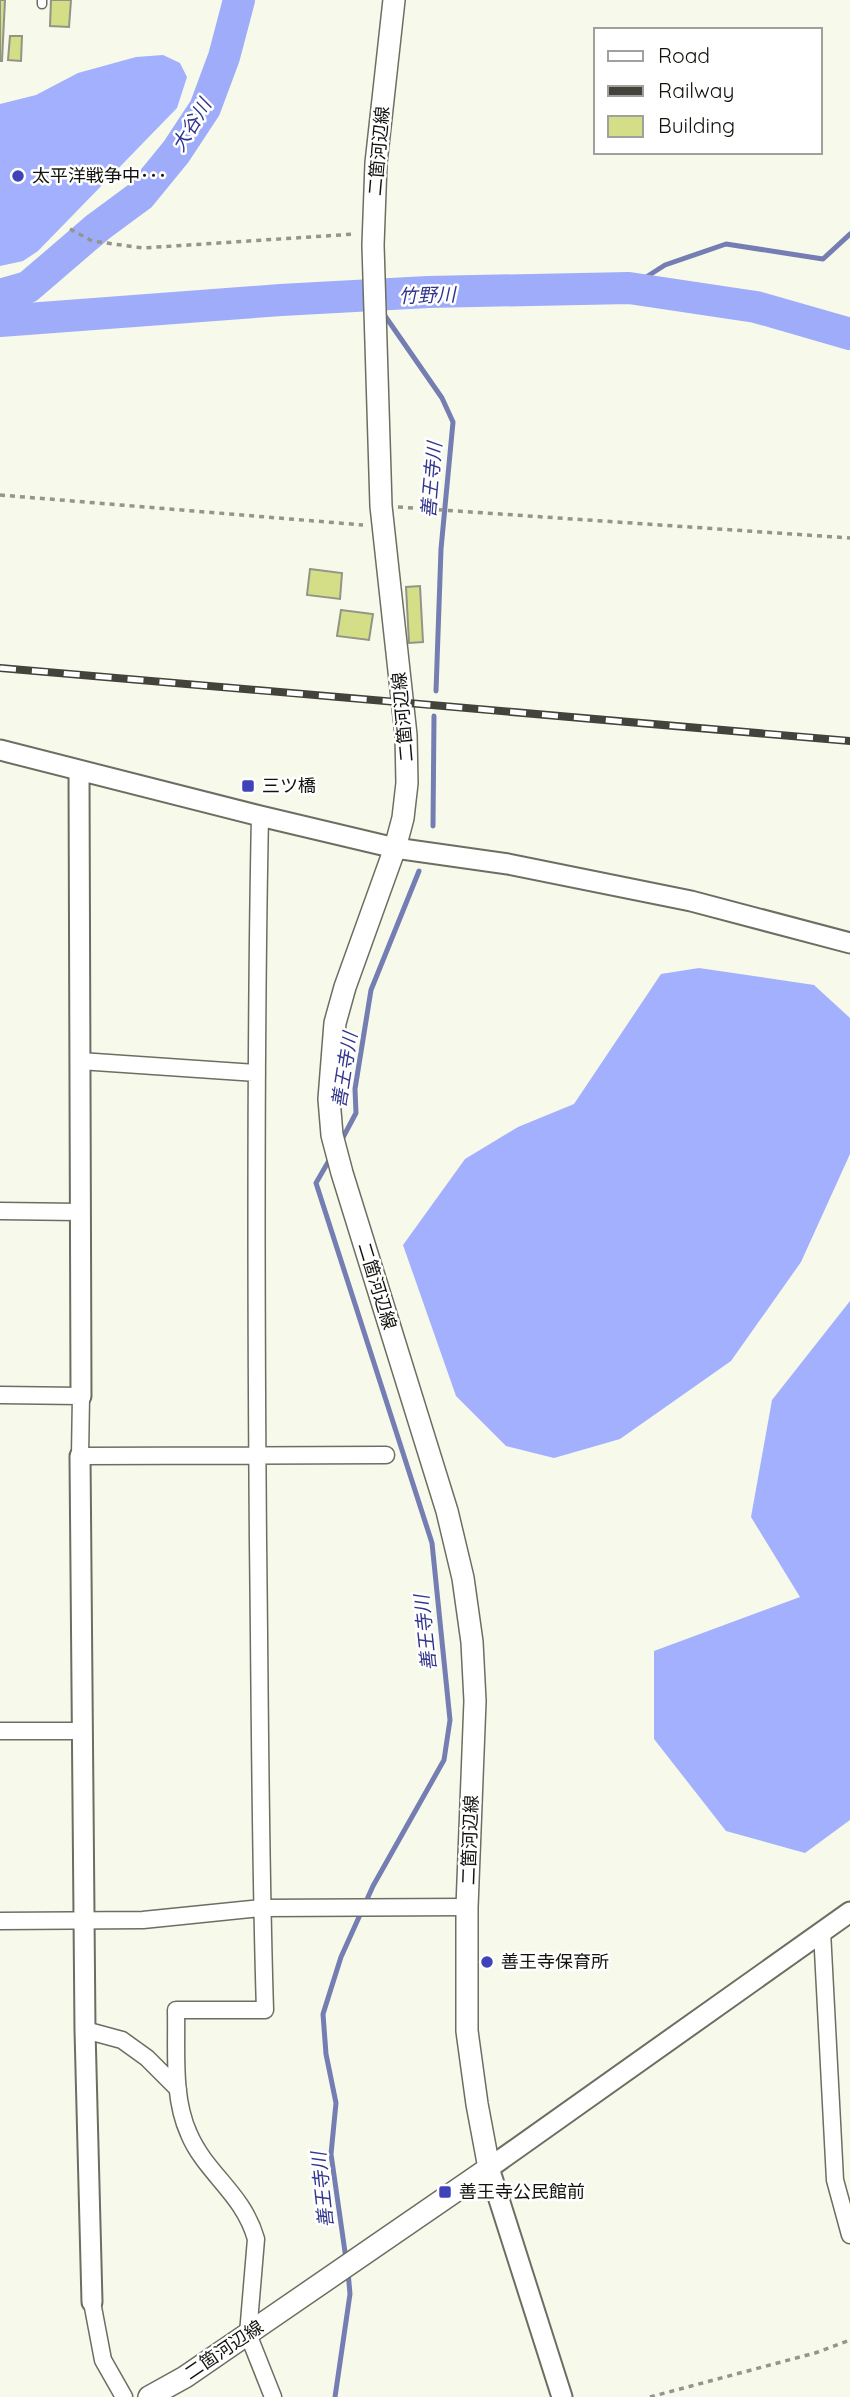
<svg xmlns="http://www.w3.org/2000/svg" width="850" height="2397" font-family="Quicksand,'Noto Sans JP',sans-serif">
<style>
.forest{fill:#a3b0fe}
.lines{fill:none;stroke-linecap:round;stroke-linejoin:round}
.stream{stroke:#747eb2;stroke-width:5}
.river{stroke:#9eacf9;stroke-width:32}
.building{fill:#d4de86;stroke:#929487;stroke-width:2}
.service-casing{stroke:#6c6e61;stroke-width:11}
.minor-casing{stroke:#6c6e61;stroke-width:19}
.tertiary-casing{stroke:#6c6e61;stroke-width:23}
.secondary-casing{stroke:#6c6e61;stroke-width:24}
.path{stroke:#95968b;stroke-width:3.5;stroke-dasharray:5 5;stroke-linecap:butt}
.service{stroke:#fff;stroke-width:8}
.minor{stroke:#fff;stroke-width:16}
.tertiary{stroke:#fff;stroke-width:19}
.secondary{stroke:#fff;stroke-width:21}
.rail-casing{stroke:#43433c;stroke-width:8}
.rail{stroke:#fff;stroke-width:5;stroke-dasharray:16;stroke-linecap:butt}
.poi-dot{fill:#4043b7;stroke:#fff;stroke-width:2.5}
.labels{text-anchor:middle;stroke-width:5;stroke-linejoin:round;paint-order:stroke}
.street-label{font-size:18px;fill:#12120d;stroke:#fff}
.poi-label{font-size:18px;fill:#12120d;stroke:#fff;text-anchor:start}
.water-label{font-size:19px;font-style:italic;fill:#31358c;stroke:#fff}
</style>
<rect width="100%" height="100%" fill="#f7f9ea"/>
<path class="forest" d="M163 55 180 63 187 77 177 108 38 251 23 261 0 266V104L36 95 78 73 136 57Z
M699 968 814 985 850 1018V1154L801 1262 731 1361 620 1439 554 1458 506 1446 456 1396 403 1245 465 1159 518 1127 574 1104 661 974Z
M850 1301V1820L805 1853 726 1831 654 1739V1651L800 1597 751 1517 772 1400Z"/>
<g class="lines">
<path class="stream" d="M629 288 665 265 726 244 823 259 850 234
M383 313 442 398 453 422 441 549 436 691
M433 826 434 716
M340 1143 356 1113 355 1089 371 990 419 871
M331 1157 316 1183 432 1543 450 1720 444 1760 373 1886 341 1957 323 2014 326 2054 336 2103 331 2154 346 2259
M335 2397 350 2294 348 2272"/>
<path class="river" d="M0 295 28 287 98 227 140 196 176 152 205 108 224 57 239 0
M0 321 281 300 428 292 629 288 756 307 850 334"/>
</g>
<path class="building" d="M0 0H5L2 61H0Z
M51 0H71L69 27 50 26Z
M10 36H22L21 61 8 60Z
M310 569 342 573 340 599 307 595Z
M420 586 423 642 409 643 406 587Z
M341 610 373 614 369 640 337 636Z"/>
<g class="lines">
<defs>
<path id="service" d="M42 4V0"/>
<path id="minor" d="M260 816C255 1058 256 1300 258 1542 260 1698 260 1854 265 2010H176C177 2051 172 2097 189 2134 206 2174 243 2193 256 2239L248 2334 273 2397
M80 1061 257 1073
M0 1211 80 1212
M0 1395 81 1396 80 1456 386 1455
M0 1731H83
M0 1921 143 1920 261 1908 467 1907
M822 1931 835 2180 850 2235
M85 2030 122 2040 147 2058 178 2089
M92 2302 103 2360 124 2397"/>
<path id="tertiary" d="M0 750 260 816 395 848 508 864 691 901 850 943
M79 770 81 1396
M80 1456 85 2030 92 2302
M562 2397 489 2168 850 1912"/>
<path id="secondary" d="M149 2397 185 2377 489 2168 477 2104 467 2031V1907L475 1701 472 1642 463 1578 447 1511 342 1173 332 1135 329 1099 335 1023 345 987 395 848 403 818 407 783 406 735 381 506 373 245 376 163 394 0"/>
</defs>
<use href="#service" class="service-casing"/>
<use href="#minor" class="minor-casing"/>
<use href="#tertiary" class="tertiary-casing"/>
<use href="#secondary" class="secondary-casing"/>
<path class="path" d="M20 178 23 179
M70 229 92 241 143 248 355 234
M0 495 363 525
M398 507 850 538
M650 2397 815 2353 850 2340"/>
<use href="#service" class="service"/>
<use href="#minor" class="minor"/>
<use href="#tertiary" class="tertiary"/>
<use href="#secondary" class="secondary"/>
<defs>
<path id="rail" d="M0 668 850 741"/>
</defs>
<use href="#rail" class="rail-casing"/>
<use href="#rail" class="rail"/>
</g>
<g class="poi-dot">
<circle cx="18" cy="176" r="7"/>
<rect x="241" y="779" width="14" height="14" rx="3.5"/>
<circle cx="487" cy="1962" r="7"/>
<rect x="438" y="2185" width="14" height="14" rx="3.5"/>
</g>
<g class="labels">
<g class="street-label">
<text transform="translate(379 151) rotate(-85)" y="6">二箇河辺線</text>
<text transform="translate(403 717) rotate(-95)" y="6">二箇河辺線</text>
<text transform="translate(377 1286) rotate(73)" y="6">二箇河辺線</text>
<text transform="translate(470 1840) rotate(-88)" y="6">二箇河辺線</text>
<text transform="translate(224 2350) rotate(-34)" y="6">二箇河辺線</text>
</g>
<g class="poi-label">
<text x="32" y="182">太平洋戦争中･･･</text>
<text x="262" y="792">三ツ橋</text>
<text x="501" y="1968">善王寺保育所</text>
<text x="459" y="2198">善王寺公民館前</text>
</g>
<g class="water-label">
<text transform="translate(191 125) rotate(-59)" y="7">大谷川</text>
<text transform="translate(427 295) rotate(-2)" y="7">竹野川</text>
<text transform="translate(431 480) rotate(-85)" y="7">善王寺川</text>
<text transform="translate(344 1070) rotate(-81)" y="7">善王寺川</text>
<text transform="translate(425 1633) rotate(-96)" y="7">善王寺川</text>
<text transform="translate(322 2190) rotate(-96)" y="7">善王寺川</text>
</g>
</g>
<rect x="594" y="28" width="228" height="126" fill="#ffffff" stroke="#a0a09e" stroke-width="2"/>
<rect x="608" y="51" width="35" height="10" fill="#ffffff" stroke="#a0a09e" stroke-width="2"/>
<text x="658" y="63" font-size="21" fill="#12120d">Road</text>
<rect x="608" y="86" width="35" height="10" fill="#43433c" stroke="#a0a09e" stroke-width="2"/>
<text x="658" y="98" font-size="21" fill="#12120d">Railway</text>
<rect x="608" y="116" width="35" height="21" fill="#d4de86" stroke="#a0a09e" stroke-width="2"/>
<text x="658" y="133" font-size="21" fill="#12120d">Building</text>
</svg>
